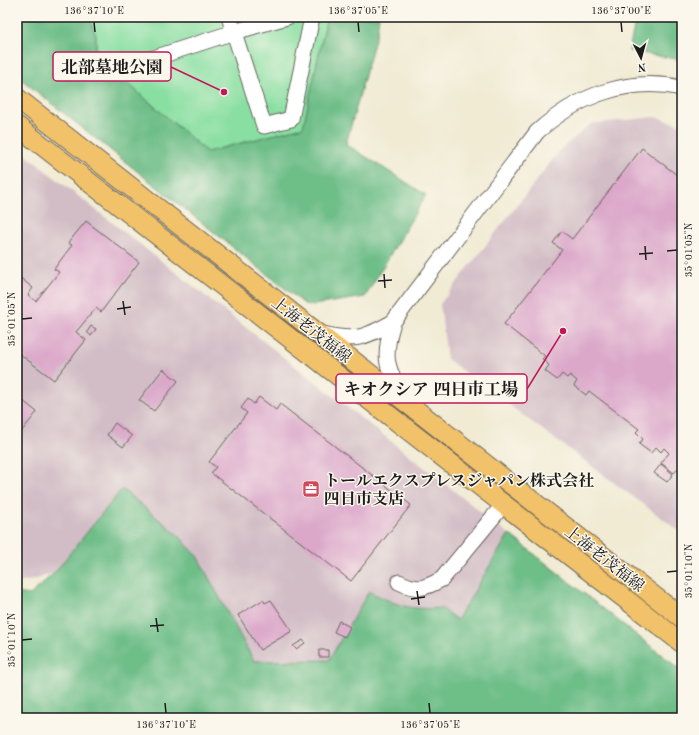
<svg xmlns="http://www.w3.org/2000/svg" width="699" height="735" font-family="'Old Standard TT','Noto Serif JP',serif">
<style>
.industrial{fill:#d2bdc6}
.green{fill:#89dfa2;stroke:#527e5f}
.forest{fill:#6ebe88;stroke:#456d52}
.building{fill:#dba8ca}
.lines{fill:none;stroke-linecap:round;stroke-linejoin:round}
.minor-casing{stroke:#67645c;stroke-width:17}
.major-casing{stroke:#67645c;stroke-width:21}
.minor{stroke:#fff;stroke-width:15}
.major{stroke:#f2c26a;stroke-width:19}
.ticks{fill:none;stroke:#1c1c1c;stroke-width:1.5}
.labels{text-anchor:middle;stroke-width:3;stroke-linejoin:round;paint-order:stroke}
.street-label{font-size:16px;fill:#1c1c1c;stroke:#fbf7ec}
.poi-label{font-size:16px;font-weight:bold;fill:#1c1c1c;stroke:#fbf7ec;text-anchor:start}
.leader{fill:none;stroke:#c2185b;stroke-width:1.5}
.callout-dot{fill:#c2185b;stroke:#fbf7ec;stroke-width:1.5}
.callout{fill:#fbf7ec;stroke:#c2185b;stroke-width:1.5}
.callout-label{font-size:17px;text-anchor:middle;font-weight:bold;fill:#1c1c1c}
.neatline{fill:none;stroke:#1c1c1c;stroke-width:1.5}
.ticks-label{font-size:10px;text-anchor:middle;fill:#1c1c1c}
</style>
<rect width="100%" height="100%" fill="#fbf7ec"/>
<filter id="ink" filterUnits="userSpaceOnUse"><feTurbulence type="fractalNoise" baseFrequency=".025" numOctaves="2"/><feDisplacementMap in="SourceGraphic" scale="8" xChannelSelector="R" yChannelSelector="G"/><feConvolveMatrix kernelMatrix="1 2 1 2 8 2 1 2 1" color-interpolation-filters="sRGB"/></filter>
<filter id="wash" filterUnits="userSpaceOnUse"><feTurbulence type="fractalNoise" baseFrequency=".012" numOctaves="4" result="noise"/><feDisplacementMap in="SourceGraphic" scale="16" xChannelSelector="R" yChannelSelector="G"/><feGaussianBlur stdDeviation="0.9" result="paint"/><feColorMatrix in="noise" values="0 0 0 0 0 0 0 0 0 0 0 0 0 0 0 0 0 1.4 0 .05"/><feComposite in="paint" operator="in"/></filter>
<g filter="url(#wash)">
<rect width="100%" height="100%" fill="#f1ebd4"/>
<path class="industrial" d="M655 117 682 125V533L447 359 440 304 561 149 591 124Z
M17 148 509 534 457 620 441 608 419 609 406 607 391 602 369 591 330 660 254 662 197 556 122 489 55 572 37 579 17 583Z"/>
<path class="green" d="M89 17H327L303 127 207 152 96 56V36Z"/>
<path class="forest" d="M17 17H89L96 35V56L207 152 303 127 327 17H379L377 32 346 144 426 195 365 297 307 306 17 76Z
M636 17H682V60L629 51Z
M122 489 178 535 197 556 254 661 329 660 369 591C398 606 409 610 441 608L457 620 509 534 682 671V718H17V593L30 595 55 572Z"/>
<g id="blocks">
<path class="building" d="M642 148 677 175 681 170 682 171V464L674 473 661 463 669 453 664 448 661 452 656 447 651 453 639 444 643 439 636 432 639 429 589 391 586 395 574 386 577 381 570 375 567 378 562 374 557 380 545 371 549 365 542 359 545 356 504 324 562 250 553 243 562 231 572 239Z
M86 221 139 262 101 312 96 308 76 332 86 340 54 380 17 352V275L33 288 28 295 36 301 59 272 54 269 72 245 68 243Z
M91 326 96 329 91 336 87 332Z
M163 369 178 381 154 411 139 400Z
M17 396 37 412 17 437Z
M259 397 276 410 280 404 411 505 351 581 211 473 216 467 209 462 247 413 241 408 248 399 254 404Z
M115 423 132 436 123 447 107 435Z
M661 464 673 474 667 482 654 473Z
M263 600 265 603 271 600 292 631 260 650 238 615Z
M339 621 350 627 345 637 334 632Z
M303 640 305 643 296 649 293 646Z
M319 650H328V657H319Z"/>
</g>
</g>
<g filter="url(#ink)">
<use href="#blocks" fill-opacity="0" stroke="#67645c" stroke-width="1"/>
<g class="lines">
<defs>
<path id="minor" d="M229 17 264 126 291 119 312 17
M123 68 234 32 287 17
M319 333C354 342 363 339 393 322
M405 399C386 367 382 359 393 322L537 132C577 96 628 76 682 88
M399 582C417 591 424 589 442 579L503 505"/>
<path id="major" d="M17 98 682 618
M17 126 682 643"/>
</defs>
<use href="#minor" class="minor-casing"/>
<use href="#major" class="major-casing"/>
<use href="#minor" class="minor"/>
<use href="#major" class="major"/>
</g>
</g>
<path class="ticks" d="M94 22 95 32M358 22 359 32M621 22 622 32M645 246 646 260M667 251 677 250M639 254 653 253M384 274 385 288M378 281 392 280M123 301 125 315M117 309 131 307M22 319 32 318M667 572 677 571M417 591 419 605M411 599 425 597M156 618 158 632M150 626 164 625M22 640 32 639M165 703 166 713M429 703 430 713"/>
<defs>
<symbol id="office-square" viewBox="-11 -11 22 22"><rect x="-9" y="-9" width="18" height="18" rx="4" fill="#d1495b" stroke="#fbf7ec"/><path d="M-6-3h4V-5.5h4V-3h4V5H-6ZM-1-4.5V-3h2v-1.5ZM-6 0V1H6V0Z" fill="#fff"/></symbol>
</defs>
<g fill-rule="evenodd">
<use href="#office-square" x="301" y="479" width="20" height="20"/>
</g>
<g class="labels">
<g class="street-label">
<text transform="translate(312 329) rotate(38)" y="6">上海老茂福線</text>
<text transform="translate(605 558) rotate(38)" y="6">上海老茂福線</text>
</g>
<g class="poi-label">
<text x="324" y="486">トールエクスプレスジャパン株式会社<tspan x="324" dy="18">四日市支店</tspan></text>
</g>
</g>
<path class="leader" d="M224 92L171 67M563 331L527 389"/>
<g class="callout-dot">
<circle cx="224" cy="92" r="4"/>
<circle cx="563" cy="331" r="4"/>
</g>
<g class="callout">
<rect x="53" y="52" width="118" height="29" rx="4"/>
<rect x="336" y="374" width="191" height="29" rx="4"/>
</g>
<g class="callout-label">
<text x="112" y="73">北部墓地公園</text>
<text x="431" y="395">キオクシア 四日市工場</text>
</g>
<rect width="699" height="735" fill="none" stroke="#fbf7ec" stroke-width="44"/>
<g transform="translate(641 58) rotate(174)" stroke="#fbf7ec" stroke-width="3" paint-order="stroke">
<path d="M0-3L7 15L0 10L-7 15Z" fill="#1c1c1c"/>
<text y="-6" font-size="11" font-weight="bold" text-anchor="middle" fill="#1c1c1c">N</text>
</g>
<rect x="22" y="22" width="655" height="691" class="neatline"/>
<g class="ticks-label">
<text x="94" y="14">136°37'10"E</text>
<text x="358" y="14">136°37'05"E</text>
<text x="621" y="14">136°37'00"E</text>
<text transform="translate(688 250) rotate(-90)" y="4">35°01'05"N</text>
<text transform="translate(11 319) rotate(-90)" y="4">35°01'05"N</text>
<text transform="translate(688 571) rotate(-90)" y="4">35°01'10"N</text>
<text transform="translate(11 640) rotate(-90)" y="4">35°01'10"N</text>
<text x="166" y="728">136°37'10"E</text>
<text x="430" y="728">136°37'05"E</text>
</g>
</svg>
